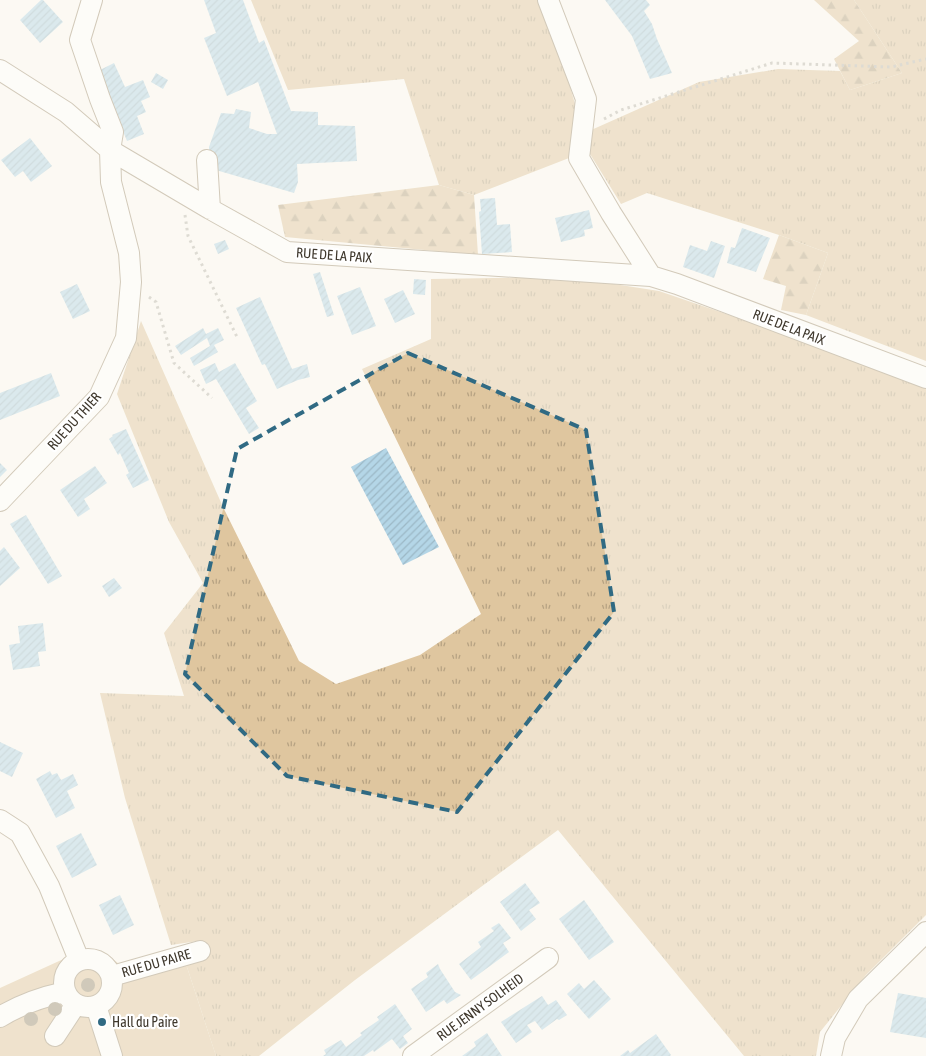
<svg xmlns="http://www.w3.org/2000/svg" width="926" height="1056" font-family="'Asap Condensed',sans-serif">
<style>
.grass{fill:url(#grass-tufts)}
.forest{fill:url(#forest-firs)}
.pitch{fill:#dfc69f}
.building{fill:url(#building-hatch)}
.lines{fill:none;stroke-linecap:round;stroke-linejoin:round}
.minor-casing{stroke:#a19076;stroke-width:22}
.path{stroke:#bab6ae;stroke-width:3;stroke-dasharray:2.5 4;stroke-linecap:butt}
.minor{stroke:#fff;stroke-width:20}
.tree{fill:#9b8e76}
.marked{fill:none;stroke:#306a83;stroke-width:4;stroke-dasharray:10 6;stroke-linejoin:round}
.poi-dot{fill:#306a83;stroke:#fff;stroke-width:2}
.labels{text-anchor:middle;stroke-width:4.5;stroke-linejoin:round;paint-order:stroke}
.street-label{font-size:14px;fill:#3f382d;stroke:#fff}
.poi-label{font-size:14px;fill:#3f382d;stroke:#fff;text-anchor:start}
</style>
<defs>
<pattern id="grass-tufts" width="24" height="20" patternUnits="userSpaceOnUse" patternTransform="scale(1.25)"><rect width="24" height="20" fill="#dfc69f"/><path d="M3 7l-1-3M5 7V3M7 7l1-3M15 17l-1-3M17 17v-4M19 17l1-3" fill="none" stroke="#b6a282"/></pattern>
<pattern id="forest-firs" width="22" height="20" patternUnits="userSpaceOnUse" patternTransform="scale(1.25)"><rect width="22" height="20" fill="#dfc69f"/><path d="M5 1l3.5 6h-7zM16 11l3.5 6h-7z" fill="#b6a282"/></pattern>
<pattern id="building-hatch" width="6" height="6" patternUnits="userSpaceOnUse" patternTransform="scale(1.25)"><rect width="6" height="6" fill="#b4d6e7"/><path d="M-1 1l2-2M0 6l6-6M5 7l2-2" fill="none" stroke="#9cb8c6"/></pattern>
</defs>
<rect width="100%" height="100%" fill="#fcf9f3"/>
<path class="grass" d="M251 0H538L565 69 577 111 569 158 474 195 439 185 404 79 288 90Z
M854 0H926V361L806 315 828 253 779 235 647 193 621 204 585 146 589 131 699 82 778 69 840 71 850 90 902 73Z
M569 277 659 291 814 344 926 387V915L866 975 820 1032 816 1056H744L558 830 355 980 259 1056H216L186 964 202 960 198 941 171 945 125 798 100 693 184 696 164 633 203 583 169 522 117 394 141 321 223 507 299 661 336 684 420 655 481 614 362 369 431 339V279Z"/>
<path class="forest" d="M814 0H854L902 73 850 90 834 59 859 41Z
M439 185 474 195 478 255 285 237 278 205Z
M779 235 828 253 806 315 781 310 786 286 763 279Z"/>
<path class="pitch" d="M81 951 107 954 119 964H186L216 1056H0V988Z"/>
<path class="building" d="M41 0H43L63 22 40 43 20 20Z
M204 0H243L259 43 264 40 291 111 318 112V125L355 126 357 161 297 164 298 182 294 193 209 168V147L221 113 234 114 236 109 251 112 249 128 267 134H277L258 82 227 96 204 38 216 33Z
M605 0H646L650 5 644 11 652 24 657 39 672 73 650 79 632 36Z
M114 63 125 87 143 80 150 97 141 101 146 112 137 116 144 134 127 141 98 71Z
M156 73 168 80 163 89 151 82Z
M30 138 52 166 31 182 23 171 15 177 1 160Z
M495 198 497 225 510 224 512 252 482 254 479 212 481 211 480 199Z
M589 210 593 228 584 230 585 236 561 242 555 218Z
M742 228 770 238 756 272 727 263 731 247 735 248Z
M225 240 229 249 218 254 214 244Z
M711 241 725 246 714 278 683 267 690 245 707 251Z
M320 272 334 315 327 317 313 274Z
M414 279 426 280 425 295 413 294Z
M77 284 90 311 73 319 60 292Z
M360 287 376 326 352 335 337 296Z
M403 290 415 314 395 323 384 299Z
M260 297 292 369 307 364 310 377 298 380 277 389 265 364 262 365 236 308Z
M203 328 206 334 218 328 224 340 214 345 218 352 194 366 190 358 210 346 207 338 181 355 175 346Z
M215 363 219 372 235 363 257 401 246 408 259 428 249 434 216 379 206 384 200 370Z
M51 373 60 396 0 420V393Z
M126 429 149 480 133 488 126 475 129 473 120 453 118 455 109 439 113 436 112 435Z
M386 448 439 547 403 565 351 467Z
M0 463 7 470 0 477Z
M95 466 107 483 84 499 90 509 78 517 60 490Z
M26 515 62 576 48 584 10 524Z
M4 547 20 568 0 586V551Z
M114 578 122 588 109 597 102 586Z
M43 623 46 651 38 652 40 666 13 670 9 645 20 643 18 626Z
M0 742 23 753 12 777 0 771Z
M50 771 52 775 57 773 61 780 73 774 78 785 67 791 75 808 56 818 36 779Z
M81 833 97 865 72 878 56 846Z
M525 883 540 903 529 910 536 919 521 931 500 902Z
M120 895 134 925 113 935 99 905Z
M584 900 614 942 589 960 559 919Z
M499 923 511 938 503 943 509 952 471 980 459 964 481 947 478 942 494 931 491 928Z
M438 964 440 969 455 992 461 995 447 1004 444 1000 426 1012 411 989 428 977 426 973Z
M594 980 611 999 589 1019 567 994 579 983 584 989Z
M898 993 926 998V1038L890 1032Z
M542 996 548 1005 556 1000 567 1015 559 1020 557 1019 542 1030 535 1021 527 1025 532 1032 516 1043 501 1022Z
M395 1004 412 1029 403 1036 408 1043 400 1049 392 1039 374 1052 373 1050 364 1056H323L326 1054 324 1050 341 1040 346 1047 362 1035 360 1033 379 1020 377 1017Z
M487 1033 502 1056H462L476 1046 474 1042Z
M656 1034 671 1055 670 1056H620L628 1050 630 1053Z"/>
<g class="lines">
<defs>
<path id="minor" d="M548 0 586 99 579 158 611 213 651 276
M0 70 66 112 110 150 210 209 287 252 651 276 677 284 926 378
M207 160 210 209
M0 501 99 397 126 338 131 282 129 253 111 182 110 150 113 132 100 99 80 40 92 0
M0 820 20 833 49 886 79 960
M64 983a24 24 0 1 1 48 0a24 24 0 1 1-48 0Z
M112 976 200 951
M96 1006 112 1056
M0 1017C21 1004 42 997 65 992
M55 1036 76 1004
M413 1056 548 958
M831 1056 835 1038 858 999 926 932"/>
</defs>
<use href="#minor" class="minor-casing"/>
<path class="path" d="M604 119 621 110 772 63 891 67 926 59
M185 215 188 236 238 339
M149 297 156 302 174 363 212 398"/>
<use href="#minor" class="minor"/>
</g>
<g class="tree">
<circle cx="88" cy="985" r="7"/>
<circle cx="55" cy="1009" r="7"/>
<circle cx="31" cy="1019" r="7"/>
</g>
<path d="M0 0H926V1056H0ZM408 353 586 430 614 612 457 812 287 776 185 674 237 449Z" fill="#fcf9f3" fill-opacity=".55" fill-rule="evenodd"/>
<path class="marked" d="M408 353 586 430 614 612 457 812 287 776 185 674 237 449Z"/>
<circle class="poi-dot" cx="102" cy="1022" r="5"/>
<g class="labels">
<g class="street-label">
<text transform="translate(334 255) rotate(4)" y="5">RUE DE LA PAIX</text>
<text transform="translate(789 327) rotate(21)" y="5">RUE DE LA PAIX</text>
<text transform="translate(74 421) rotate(-48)" y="5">RUE DU THIER</text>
<text transform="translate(156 963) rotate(-16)" y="5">RUE DU PAIRE</text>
<text transform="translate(480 1007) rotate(-36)" y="5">RUE JENNY SOLHEID</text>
</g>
<g class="poi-label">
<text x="112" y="1027">Hall du Paire</text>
</g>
</g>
</svg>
